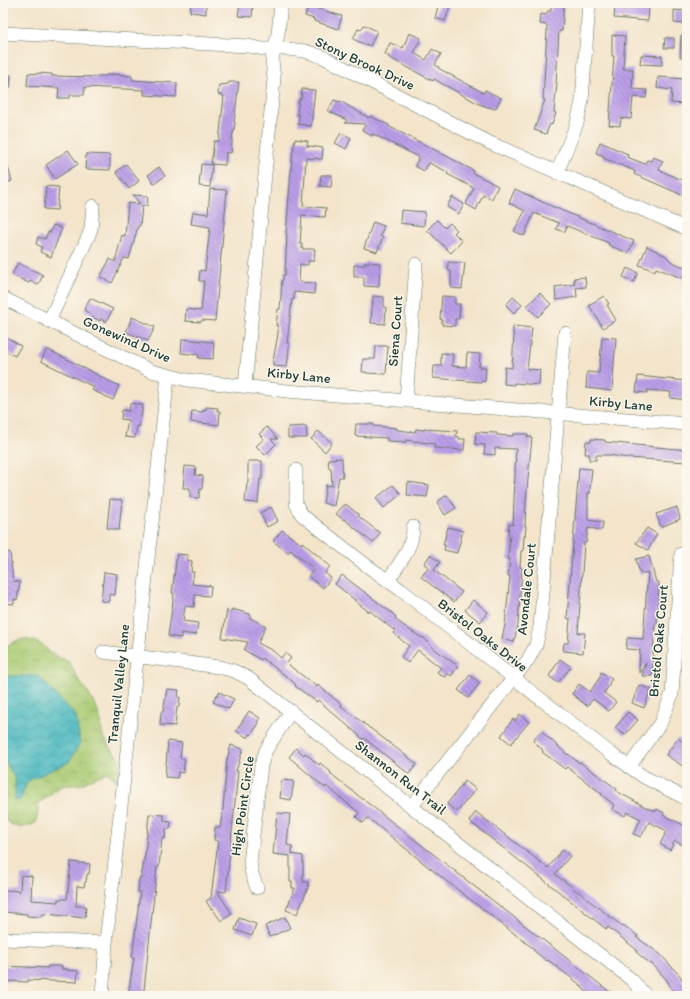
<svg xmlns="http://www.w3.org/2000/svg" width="690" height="999" font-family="Itim,sans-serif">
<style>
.park{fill:url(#park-crowns);stroke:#648453}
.water{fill:url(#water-waves);stroke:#347a7a}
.building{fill:url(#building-back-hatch)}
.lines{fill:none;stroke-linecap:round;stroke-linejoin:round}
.minor-casing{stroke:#697768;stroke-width:14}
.minor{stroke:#fff;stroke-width:13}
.labels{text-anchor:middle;stroke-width:3;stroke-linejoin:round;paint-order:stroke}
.street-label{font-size:14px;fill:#1f3d34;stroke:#fbf7ec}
</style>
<defs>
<pattern id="park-crowns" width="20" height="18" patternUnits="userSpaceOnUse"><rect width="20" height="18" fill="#a9ca72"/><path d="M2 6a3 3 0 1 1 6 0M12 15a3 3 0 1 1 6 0" fill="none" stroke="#89a55e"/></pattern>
<pattern id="water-waves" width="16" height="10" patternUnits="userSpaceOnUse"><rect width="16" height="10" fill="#48b8bf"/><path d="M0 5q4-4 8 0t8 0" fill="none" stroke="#3b979c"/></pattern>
<pattern id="building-back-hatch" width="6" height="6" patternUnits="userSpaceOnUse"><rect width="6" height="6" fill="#ba9de8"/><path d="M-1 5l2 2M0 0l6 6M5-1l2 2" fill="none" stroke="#9781bd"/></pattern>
</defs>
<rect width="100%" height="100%" fill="#fbf7ec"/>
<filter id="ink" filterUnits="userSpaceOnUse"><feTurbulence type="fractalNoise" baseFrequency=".025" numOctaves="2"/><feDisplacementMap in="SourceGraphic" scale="8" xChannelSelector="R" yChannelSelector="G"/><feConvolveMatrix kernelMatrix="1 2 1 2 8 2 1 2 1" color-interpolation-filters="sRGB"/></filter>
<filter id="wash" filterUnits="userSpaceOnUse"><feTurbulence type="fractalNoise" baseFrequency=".012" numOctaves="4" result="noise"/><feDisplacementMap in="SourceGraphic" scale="16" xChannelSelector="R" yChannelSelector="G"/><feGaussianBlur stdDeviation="0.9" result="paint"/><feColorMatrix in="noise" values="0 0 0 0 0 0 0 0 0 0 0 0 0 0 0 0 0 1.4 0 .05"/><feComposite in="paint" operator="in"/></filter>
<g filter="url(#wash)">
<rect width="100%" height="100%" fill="#f3e4ca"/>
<path class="park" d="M24 639 34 641 44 646 50 653 69 662 79 681 87 691 97 709 101 721 102 735 120 761 119 782 107 772 82 784 61 786 39 803 36 823C21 829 16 830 3 817V648L16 641Z"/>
<path class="water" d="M3 676H38L76 716 80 743 69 762 28 781 20 800H15V779L3 757Z"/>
<g id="blocks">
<path class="building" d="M191 3H206V14L190 12Z
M240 3H253L252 17 238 16Z
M439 3H451L445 21 435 18Z
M551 3H564L562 31H559L556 83H557L554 112 556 113 552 125 550 124 546 134 534 130 545 100H543L547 30V25L540 24 541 14 546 15 548 11H551Z
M308 6 342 16 338 29 314 21V19L305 16Z
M625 6 649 7 648 21 614 18 615 8 625 9Z
M674 10 687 11V24L674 23Z
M364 25 377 31 370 46 366 44V45L353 39 358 29 361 30Z
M409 33 421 38 414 53 426 60 432 49 441 54 435 65 439 67 438 68 484 93 485 90 501 98 495 109 479 104 434 79 433 81 388 57 389 56 385 54 390 43 403 48Z
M612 35 625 36 623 69H633L632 89 647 90 646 98 633 97 631 119 621 118 620 126 609 125 614 56H612Z
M681 35H687V57H680Z
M665 38H674V48H664Z
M641 55 662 56V65L640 64Z
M28 73 38 74V73L52 74V76L96 77V76H106V75H111V74L127 75V76H132V80L177 83 176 97 144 95V90L85 87 84 95H70V98H58L59 88 27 86Z
M3 74 11 75 10 88H3Z
M658 77 687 79 686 104 671 103 672 90 657 88Z
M229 82H239L234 122H235L234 132H233L231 153 226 152 225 165 211 164 214 141H219L224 96 218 94 219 85 228 84Z
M302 89 315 90 311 126 298 124 299 115 297 114 299 99H301Z
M334 100 340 102V101L369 118 370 116 389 125 388 126 441 153 474 171 473 173 498 186 492 199 483 195 476 210 466 204 474 188 447 174 448 172 429 163 424 171 415 166 419 157 373 134 372 136 362 130 366 124 345 123 347 120 328 111Z
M341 133 351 138 346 149 335 143Z
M295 139 308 141 307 146H309V147L310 146 323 148 322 159 306 158 303 206 326 208 325 217 302 215 300 244H302V249H315L314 261H308V265L300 264 299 282 315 283 314 294 294 292V300L292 299 287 343H289V349L287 367 273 366V361L278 334V326H276L278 309H280L282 280H283V275H285L287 234H286L292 158Z
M600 142 628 154 627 157 645 164 647 160 651 161 653 157 663 161 659 170 687 182 682 195 634 174 635 171 603 158 604 156 596 153Z
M68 150 78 164 55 179 46 165Z
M86 154 110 155V170L85 169Z
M3 157H5L12 181 3 184Z
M126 164 139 181 129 189 116 172Z
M201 164 212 165 210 187 199 186Z
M159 167 165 176 154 184 148 175Z
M321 175H332L331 187 320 186Z
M46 186 59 187 57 210 44 209Z
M210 189 227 190 215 321 202 320 201 322 185 321 186 309 201 311 204 281H199L200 270 205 271 210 227 191 224 193 212 208 214Z
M515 189 549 205 634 241 628 253 608 245 609 243 567 226 565 232 556 229 559 223 534 213 524 236 514 231 525 211 509 203Z
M133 195 148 196 147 206H142L140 226H138L129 259 124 258 112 283 100 277 110 259 115 262 122 235 125 236 128 203 140 204Z
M452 197 464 204 459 214 447 207Z
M401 210 425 212 424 226 400 223Z
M437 220 445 228 450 223 457 230 454 233 462 241 451 253 427 230Z
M373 222 384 226 380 236 383 237 377 252 364 248Z
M53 225 62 228 51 257 40 252 42 247 36 244 38 237 45 239 48 232 50 233Z
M647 246 666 256 672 262 687 268V280L656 268 655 271 639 265Z
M365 262 380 263 379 287 364 286V277H354V265H365Z
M448 262 465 263 462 289 451 288V271L448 270Z
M18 263 43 275 38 285 30 281 29 283 12 275Z
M627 268 638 273 634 282 623 277Z
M585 277 586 287 576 288 577 297 556 300 555 287 575 284 574 278Z
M540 293 551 304 538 317 527 306Z
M373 296 384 297V307H386L385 324 371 323Z
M442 296 455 297V304H460L459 319H455V326L442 325V319H440Z
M604 296 609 304 607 305 616 320 603 328 589 305Z
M513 297 522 305 514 313 506 305Z
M90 298 113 309 106 322 101 319 100 321 91 316 92 315 84 310Z
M132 317 155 327 148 341 126 332Z
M513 326 532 328 527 369 540 370 539 385 514 383V385L504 384 505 367 512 368 514 335H513Z
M3 335 21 346 15 356 3 350Z
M602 337 616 338 612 391 586 388 587 372 599 373Z
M182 339 214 342 213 359 198 358 199 355 181 353Z
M376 346H388L386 374 366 373V372H362L363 359H375Z
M47 349 119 386 113 400 92 390 94 387 41 361Z
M441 353 453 354 452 366 466 367 467 353 480 354 479 367H486L485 381 480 382 433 378 434 366H441Z
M638 376 687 381V400L670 398 671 392 647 390V393L636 392Z
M130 403 143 405 141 417 139 427 137 426 135 438 125 437 128 420 121 419 122 410 129 411Z
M206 407 218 408 217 411H220L219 425 191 422 192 411 203 412V409L206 410Z
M356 424H373V426L397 428V430L415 432 416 429 424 430V429L457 431 456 436 459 437V439H465L464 450 434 448 435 444 406 440V442L387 441V438L355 436Z
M306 426 307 438H288V427Z
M267 427 278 439H271L276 444 265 455 256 446 264 439 259 434Z
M318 431 332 443 325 452 311 439Z
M476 432 497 433V435L513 436V434H528L527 437H532L526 500 525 526H526L525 536H524L523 551H521L520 567 522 568 518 624 514 642 502 639 505 625 510 576H508L510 559H508L510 535H508L509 524 513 525 516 449 495 448V455L484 454 485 445 475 444Z
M591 439 605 440V442L687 450V462L628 458 609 455H596V460H589V454H585L586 441 591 442Z
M342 458 343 477H339L334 506 323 503 326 485 332 486 331 468H329L328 459Z
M248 461H262V479H260L258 503 245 502 247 483H248Z
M185 466 196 467 195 475 203 476 202 489H200L199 498 190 497V488H183Z
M579 468 592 469 590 488V493H588V520L603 522 602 530 588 528 586 543H584L578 633H585L583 653 563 651 564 643H568L570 619 567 618Z
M408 482 429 485 427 497 407 495Z
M393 485 401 494 384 508 376 498Z
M447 495 456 508 445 515 437 502Z
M110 499 122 500 119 530 107 528Z
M344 505H347L359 515 358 516 380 533 373 543 344 519V520L336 514Z
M271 507 278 521 267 527 260 513Z
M677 507 680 519 661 527 656 514Z
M448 527 463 531 457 553 444 550 445 545H443Z
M647 528 657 534 648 550 636 543Z
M282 530 301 544 302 542 330 566 325 573 331 578 323 588 308 576 314 569 290 550 288 553 273 541Z
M10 552 13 581 20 582 17 600 14 599V604L3 603V553Z
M177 554 188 555 187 560 192 561 191 572H194L192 584 211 586 210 596 195 595 194 607 185 606 183 621 198 623 196 635 181 633V638L168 636 174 594 172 593Z
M430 555 440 562 434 570 462 592 454 602 421 577 429 567 424 564Z
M649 556 656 582H659L657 624H655L653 652 652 676H642L646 663 639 673 640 650 626 649 627 638 643 639 648 572 640 574 636 559Z
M104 572 117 574 115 595 109 594V602L101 601Z
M342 575 392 613 396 617 395 619 408 629 422 638 423 637 436 650 458 666 451 676 448 673 444 677 437 672 441 668 418 650 408 663 401 657 409 646 393 633 395 631 370 611 369 612 354 600H355L335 584Z
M473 600 488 612 480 622 465 610Z
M232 609 250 614V618L266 626 258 643 273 651 281 658 285 653 291 658 287 663 290 666 317 687 318 685 342 705 341 706 417 764 409 774 364 738 363 739 318 700 317 702 295 686 296 685 290 679 262 658 261 660 244 650 248 642 222 638 227 610 232 611Z
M560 659 571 667 558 683 549 676Z
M601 672 612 679 609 683 610 684 604 693 616 702 609 711 593 699 587 706 572 694 579 684 590 692 600 677Z
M470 675 480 683 468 698 458 690Z
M639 685 651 689 644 708 632 703Z
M167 689 179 690 178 697H180L179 707H177L175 726 160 725 161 712H163Z
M219 692 234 699 229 709 213 702 216 695 217 696Z
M249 711 260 718 257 722 259 723 251 735 250 734 248 738 236 731Z
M628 712 638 720 625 735 615 728Z
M520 714 529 722 511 744 501 736 513 719 515 721Z
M541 731 568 755V754L579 763 580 762 617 789 616 791 651 810V809L656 811 657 809 664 813 663 815 687 827V847L675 841 670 850 660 844 667 831 649 822 641 837 633 834 641 819 627 812 625 816 612 809 614 805 601 794H602L567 767 565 769 542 752 543 750 533 741Z
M678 738 687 745V769L666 755Z
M168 741 182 743 180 758 185 759 183 773 178 772 177 778 165 777Z
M231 745 243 749 236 771H238L226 892 217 891 232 914 221 921 212 908 211 909 206 901 211 898 218 841 214 840 215 827 220 828 223 809 227 759Z
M296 748 304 755 305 753 319 765 320 763 331 772 330 773 360 797 615 996H591L583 989V988L578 983 548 960 547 961 533 950 534 949 431 869 368 818 363 823 356 817 359 813 352 807 326 786 325 788 289 757Z
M282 780 294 781 291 800 280 798Z
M465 781 476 789 457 812 447 804Z
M476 812 548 868 562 850 570 856 555 874 622 926 623 925 638 936 636 937 660 954 681 977 687 991V996H675L667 980 651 963 650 964 636 952 637 950 608 927 606 929 591 917 469 821Z
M277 813 290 814 287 845 292 846V854L303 856V882H308V888L297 914 286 910 295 888H292V882H290V856L273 854Z
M149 814 164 815V821L171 822 170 829H166L165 839 162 838 159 867H157L144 990H143L142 996H128L134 958H132L133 951 140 892H138L139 878H141L145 855Z
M71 862 90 864 89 874H87L86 882H85L84 887 77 886 76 906H86L85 918 45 914 41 915V917L27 916V914L3 912V890L20 891 21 875 32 876 31 900 58 902V899H67Z
M285 917 290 928 270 937 265 926Z
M239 918 256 924 252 936 235 930Z
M3 966 48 968V966H62V969H67V970L78 971 77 982 28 980V982L4 981 5 977H3Z"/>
</g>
</g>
<g filter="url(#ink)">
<use href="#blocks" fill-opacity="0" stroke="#697768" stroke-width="1"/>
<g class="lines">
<defs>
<path id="minor" d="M3 33 248 46 263 49H288L305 51 323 57 490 143 687 229
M557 173 577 123 582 101 589 3
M3 298 151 371 187 380 287 391 687 424
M49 321 88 237 91 229 93 206
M245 386 274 79 272 60 278 34 281 3
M406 401 416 264
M296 470V504L302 515 366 565 401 590 610 753 644 777 687 799
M388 580C399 564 413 548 413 527
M103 652 219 667 234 671 248 678 632 980 646 996
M629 767 661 722 672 694 681 554
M412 806 528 660 536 645 540 627 565 333
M257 888 252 874 250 863 261 765 266 750 291 711
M3 939 106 943
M102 996 106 943 168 376"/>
</defs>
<use href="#minor" class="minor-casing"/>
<use href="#minor" class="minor"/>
</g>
</g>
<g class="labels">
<g class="street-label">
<text transform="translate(365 63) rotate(25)" y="5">Stony Brook Drive</text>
<text transform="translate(395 331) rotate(-86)" y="5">Siena Court</text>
<text transform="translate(127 339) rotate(24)" y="5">Gonewind Drive</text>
<text transform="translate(299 375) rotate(6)" y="5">Kirby Lane</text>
<text transform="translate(621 403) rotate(5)" y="5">Kirby Lane</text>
<text transform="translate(526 589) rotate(-84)" y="5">Avondale Court</text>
<text transform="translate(483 635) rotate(38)" y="5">Bristol Oaks Drive</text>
<text transform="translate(658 641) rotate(-85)" y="5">Bristol Oaks Court</text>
<text transform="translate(118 684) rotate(-84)" y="5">Tranquil Valley Lane</text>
<text transform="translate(401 777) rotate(38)" y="5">Shannon Run Trail</text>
<text transform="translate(242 806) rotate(-82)" y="5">High Point Circle</text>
</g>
</g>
<rect width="690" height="999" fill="none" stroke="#fbf7ec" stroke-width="16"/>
</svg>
